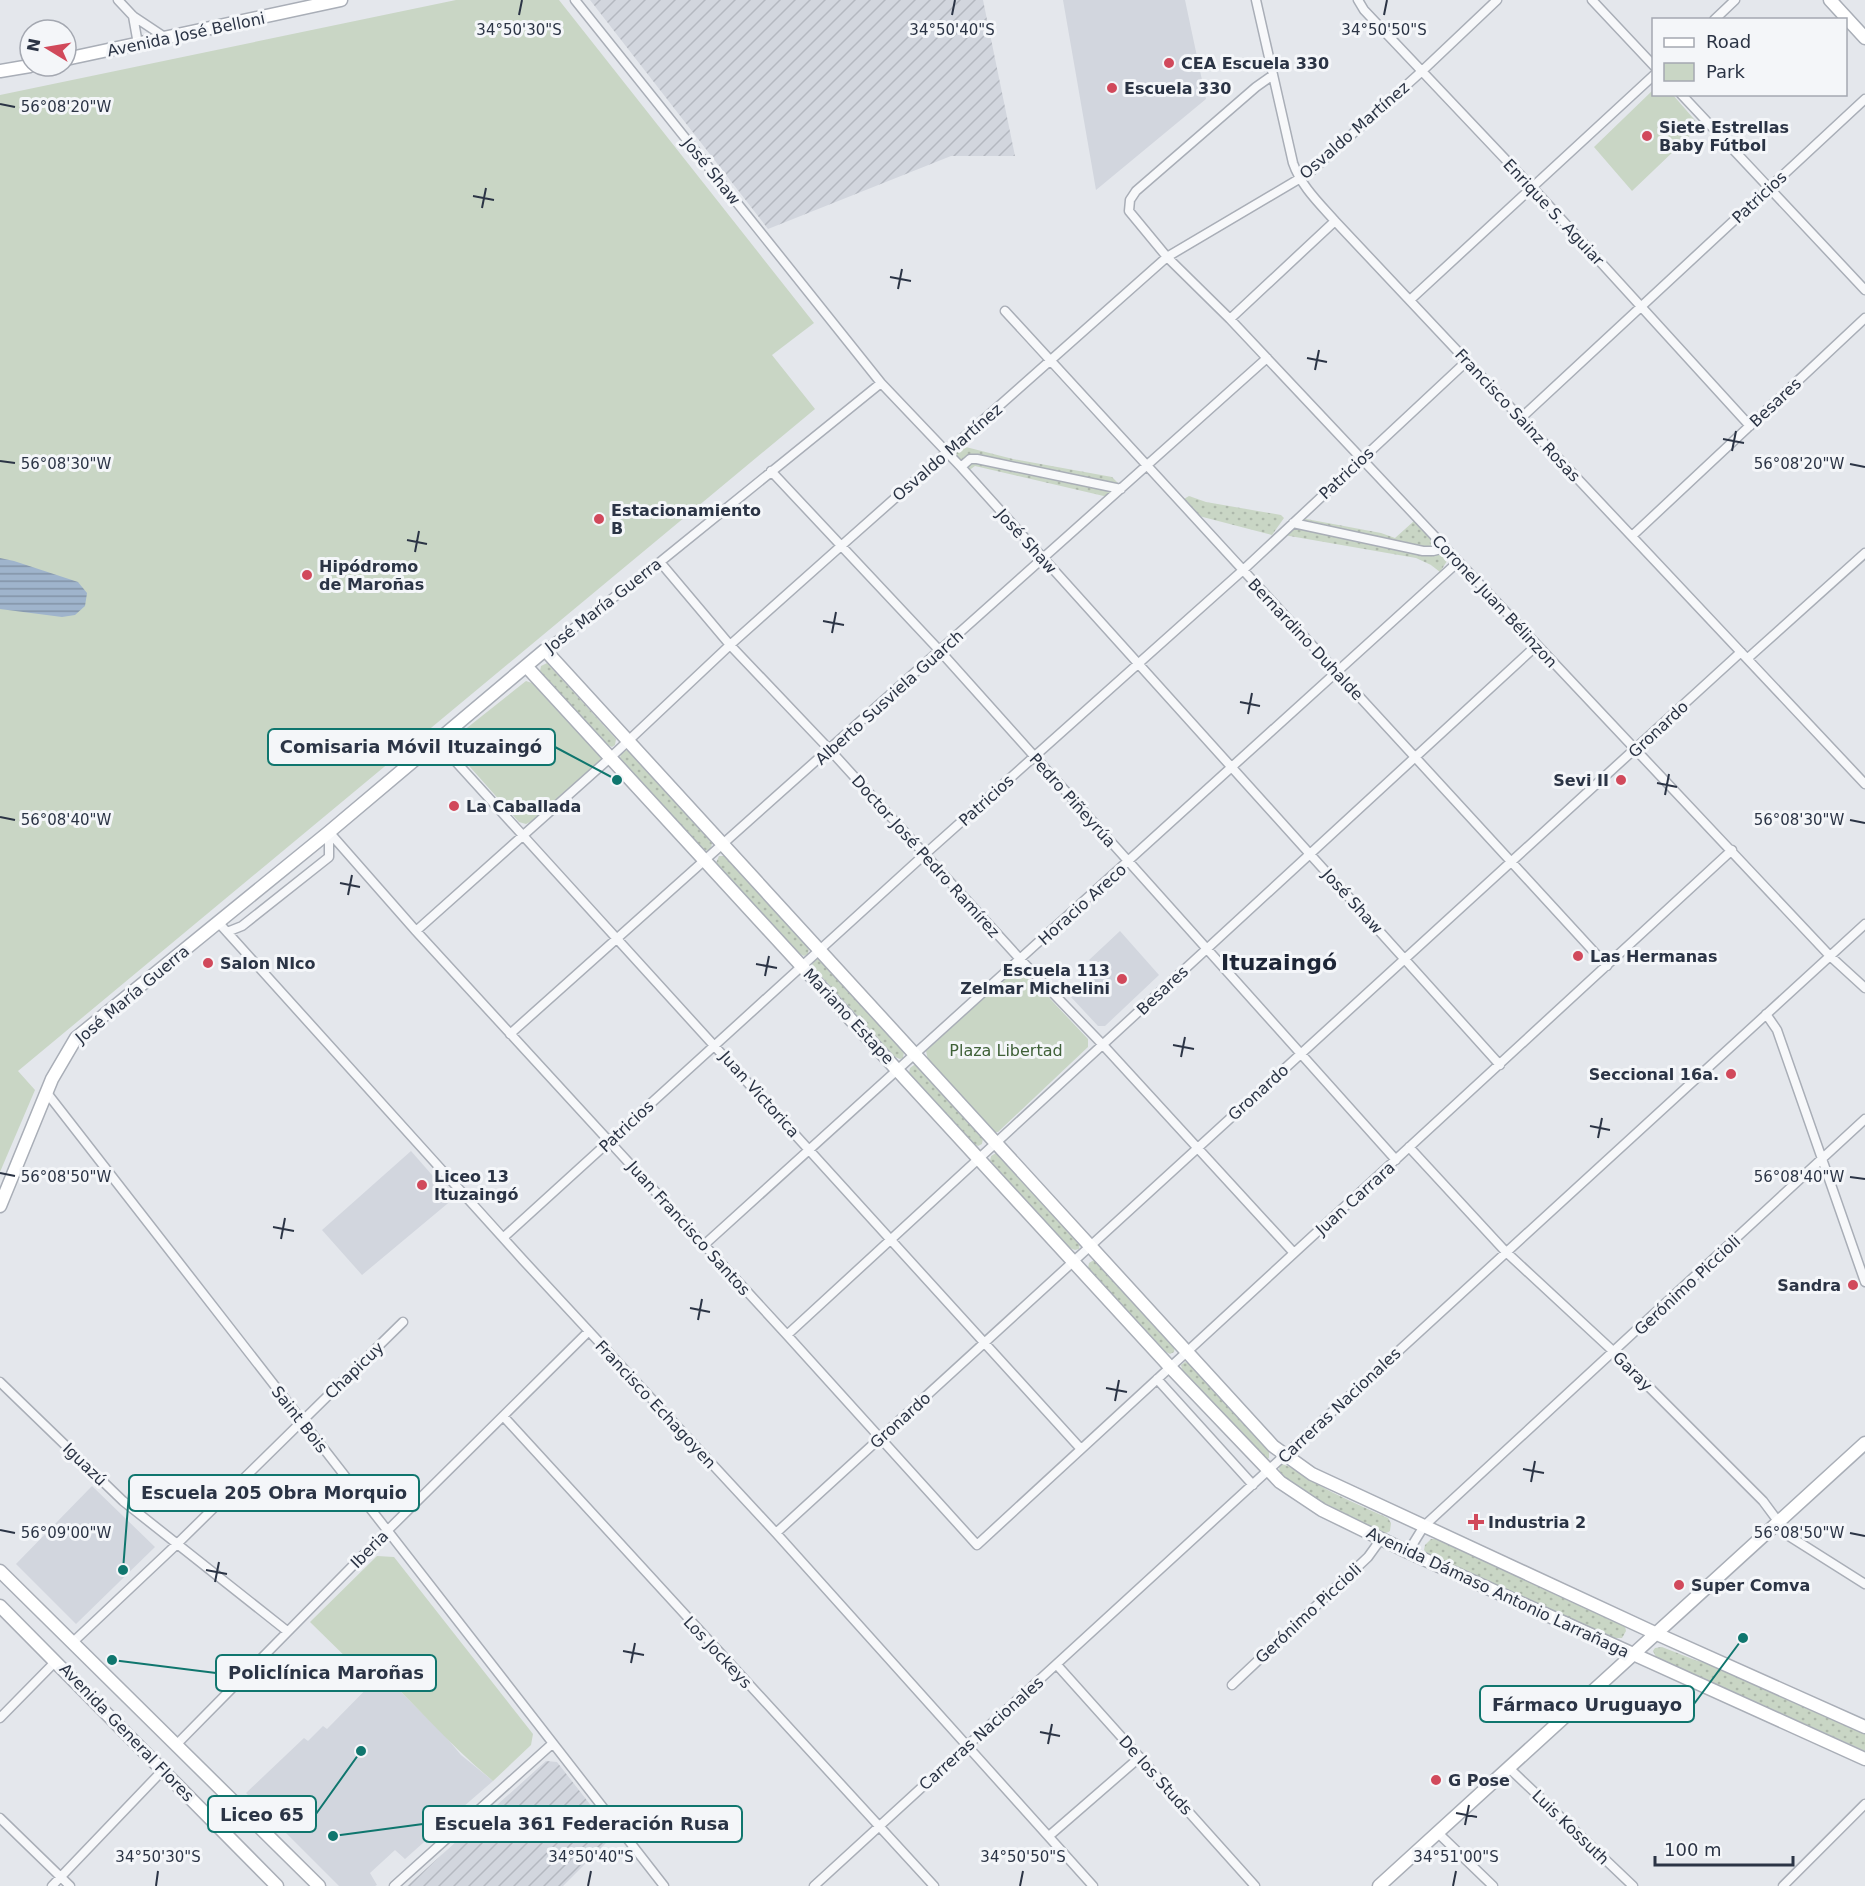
<svg xmlns="http://www.w3.org/2000/svg" width="1865" height="1886" font-family="'DejaVu Sans',sans-serif">
<style>
.built{fill:#d2d6de}
.industrial{fill:url(#industrial-furrows)}
.grass{fill:url(#grass-dots)}
.park{fill:#c9d6c5}
.water{fill:url(#water-rules)}
.lines{fill:none;stroke-linecap:round;stroke-linejoin:round}
.street-casing{stroke:#a9aeb7;stroke-width:11}
.secondary-casing{stroke:#a9aeb7;stroke-width:15}
.street{stroke:#f7f8fa;stroke-width:8}
.secondary{stroke:#fff;stroke-width:12}
.ticks{fill:none;stroke:#2b3445;stroke-width:2}
.poi-dot{fill:#d1495b;stroke:#f4f6f9;stroke-width:2}
.labels{text-anchor:middle;stroke-width:6;stroke-linejoin:round;paint-order:stroke}
.street-label{font-size:16px;fill:#2b3445;stroke:#f4f6f9}
.poi-label{font-size:16px;font-weight:bold;fill:#2b3445;stroke:#f4f6f9;text-anchor:start}
.park-label{font-size:16px;fill:#3f6138;stroke:#f4f6f9}
.district-label{font-size:22px;font-weight:bold;fill:#1d2536;stroke:#f4f6f9}
.ticks-label{font-size:15px;text-anchor:middle;fill:#2b3445;stroke:#f4f6f9;stroke-width:6;stroke-linejoin:round;paint-order:stroke}
.leader{fill:none;stroke:#0f766e;stroke-width:2}
.callout-dot{fill:#0f766e;stroke:#f4f6f9;stroke-width:2}
.callout{fill:#f4f6f9;stroke:#0f766e;stroke-width:2}
.callout-label{font-size:18px;text-anchor:middle;font-weight:bold;fill:#2b3445}
</style>
<defs>
<pattern id="industrial-furrows" width="10" height="10" patternUnits="userSpaceOnUse" patternTransform="scale(1.5)"><rect width="10" height="10" fill="#d2d6de"/><path d="M-1 1l2-2M0 10L10 0M9 11l2-2" fill="none" stroke="#b4b8c0"/></pattern>
<pattern id="grass-dots" width="8" height="8" patternUnits="userSpaceOnUse" patternTransform="scale(1.5)"><rect width="8" height="8" fill="#c9d6c5"/><path d="M2 2h.1M6 6h.1" fill="none" stroke="#adb8ab" stroke-width="1.8" stroke-linecap="round"/></pattern>
<pattern id="water-rules" width="6" height="5" patternUnits="userSpaceOnUse" patternTransform="scale(1.5)"><rect width="6" height="5" fill="#9fb4cc"/><path d="M0 2.5h6" fill="none" stroke="#8293a7"/></pattern>
</defs>
<rect width="100%" height="100%" fill="#e4e7ec"/>
<path class="built" d="M1063 0H1185L1206 99 1096 190Z
M1120 931 1159 975 1105 1026H1098L1070 996 1098 970 1089 960Z
M411 1151 453 1199 362 1275 322 1230Z
M92 1486 155 1547 76 1624 16 1564Z
M382 1673 446 1737 461 1755 493 1781 463 1807 461 1806 440 1824 441 1827 405 1859 395 1850 370 1873 377 1885 375 1886H339L246 1793 304 1738 308 1741 323 1726 327 1729Z"/>
<path class="industrial" d="M590 0H983L1015 156H951L768 229Z
M546 1761 557 1762 614 1835 563 1886H407Z"/>
<path class="grass" d="M958 445 1013 459 1112 477 1118 483 1108 497 975 466 968 471C962 463 952 456 958 445Z
M1189 496 1206 502 1281 515 1284 518 1272 535 1199 516 1184 499Z
M1301 518 1381 533 1395 538 1414 521 1446 556 1447 561 1440 572 1431 565 1416 558 1284 535Z
M547 663 616 739 615 745 612 747 606 744 540 671 541 666Z
M626 750 628 751 712 843 711 849 707 851 703 849 620 758 621 753Z
M719 856H725L809 948 808 954 804 956 800 954 716 863Z
M818 958 820 959 904 1052 903 1058 900 1059 895 1057 812 966 813 961Z
M914 1065H917L983 1138 982 1144 978 1146 974 1144 909 1073 910 1068Z
M996 1153 998 1154 1080 1243 1079 1249 1075 1250 1070 1248 990 1161 991 1156Z
M1094 1260H1096L1175 1346 1174 1352 1170 1354 1166 1352 1088 1268 1089 1263Z
M1185 1362 1190 1364 1269 1450V1458L1266 1460 1183 1373 1181 1365Z
M1282 1464C1294 1467 1304 1477 1315 1483 1338 1496 1363 1507 1388 1518L1391 1523 1390 1531 1384 1534 1337 1513 1280 1476 1279 1466Z
M1431 1539H1436L1625 1626 1626 1631 1622 1638H1614L1428 1554 1424 1550 1425 1545Z
M1662 1647 1695 1660 1707 1663 1865 1733V1751L1656 1657 1653 1651 1655 1648Z"/>
<path class="park" d="M456 0H559L814 323 772 355 815 409 18 1071 35 1090 0 1172V95Z
M1653 90 1654 94 1673 95 1700 126 1632 191 1594 147Z
M526 681 535 684 602 758 534 820 526 824 519 822 454 749V742L458 735Z
M1017 968 1023 970 1088 1039V1047L998 1132H995L928 1060 926 1051Z
M377 1556 394 1557 533 1734 531 1745 493 1781C448 1744 410 1698 367 1659L357 1668 310 1622Z"/>
<path class="water" d="M0 558 14 561 78 582 87 593 85 606 75 615 62 617 0 609Z"/>
<g class="lines">
<defs>
<path id="street" d="M118 0 133 16 166 38
M575 0 881 383 961 467 1500 1065
M1256 0 1293 163C1301 186 1319 203 1335 221L1865 784
M1358 0 1364 10 1542 198 1750 426
M1592 0 1654 66
M133 16 138 44
M1714 20 1735 0
M1273 75 1256 87 1136 191 1130 200 1129 211 1167 257 1230 319 1830 956 1865 988
M1681 94 1865 290
M1410 300 1654 75
M1005 311 1607 966
M1230 319 1335 221
M1521 418 1865 99
M961 467 970 459H977L1121 489
M771 471 940 651 1396 1160
M1293 523 1423 551H1433L1445 548
M1632 536 1865 318
M660 562 730 645 830 750 1020 959 1103 1045 1294 1253
M545 650 660 562 881 383
M1748 658 1865 553
M437 741 1081 1449
M329 832 416 931 787 1335 977 1545 1732 850
M218 922 523 1260 776 1533 1093 1886
M416 931 611 757 730 645 841 546 1167 257 1309 173 1421 72 1497 0
M227 932 242 926 329 857V832
M1766 1014 1777 1030 1865 1282
M510 1034 1267 358
M47 1093 664 1886
M1409 1147 1505 1251 1614 1352 1763 1501 1789 1536 1865 1584
M504 1237 924 855 1242 571 1467 361
M704 1245 1458 562
M787 1335 1536 646
M1157 1379 1253 1485
M0 1382 123 1501 287 1631
M504 1417 934 1886
M776 1533 1741 652
M1408 1552 1424 1526 1865 1119
M72 1643 176 1545 403 1322
M1057 1665 1255 1886
M1232 1685 1368 1557 1381 1539
M0 1718 56 1661
M177 1744 387 1531 589 1331
M1509 1768 1633 1886
M0 1818 70 1886
M1438 1833 1493 1886
M1049 1836 1140 1757
M52 1886 163 1770
M394 1886 552 1744
M814 1886 1865 924
M1783 1886 1865 1804"/>
<path id="secondary" d="M1830 0 1865 38
M66 59 341 0
M0 71 30 66
M526 666 1170 1367 1280 1482 1322 1510 1408 1552 1865 1759
M0 1206 52 1079 76 1038 329 832 545 650 1273 1446 1312 1474 1657 1634 1865 1727
M0 1571 319 1886
M0 1606 277 1886
M1379 1886 1865 1443"/>
</defs>
<use href="#street" class="street-casing"/>
<use href="#secondary" class="secondary-casing"/>
<use href="#street" class="street"/>
<use href="#secondary" class="secondary"/>
</g>
<path class="ticks" d="M519 15 522 0M952 15 955 0M1384 15 1387 0M0 104 15 107M473 196 494 200M482 208 486 188M890 277 911 281M898 289 902 269M1307 358 1327 362M1315 370 1319 350M1723 439 1744 443M1732 451 1736 431M0 461 15 463M1850 464 1865 467M407 540 427 544M415 552 419 531M823 621 844 625M832 633 836 612M1240 702 1260 706M1248 714 1252 693M1657 783 1677 787M1665 795 1669 774M0 817 15 820M1850 820 1865 823M340 883 360 887M348 895 352 875M756 964 777 968M765 976 769 956M1173 1045 1194 1049M1181 1057 1185 1037M1590 1126 1610 1130M1598 1138 1602 1118M0 1173 15 1176M1850 1177 1865 1179M273 1227 294 1231M281 1239 285 1218M690 1308 710 1312M698 1320 702 1299M1106 1388 1127 1392M1115 1401 1119 1380M1523 1469 1544 1473M1531 1482 1535 1461M0 1530 15 1533M1850 1533 1865 1536M206 1570 227 1574M215 1582 219 1562M623 1651 644 1655M631 1663 635 1643M1040 1732 1060 1736M1048 1744 1052 1724M1456 1813 1477 1817M1465 1825 1469 1805M156 1886 158 1871M588 1886 591 1871M1020 1886 1023 1871M1453 1886 1456 1871"/>
<g class="poi-dot">
<circle cx="1169" cy="63" r="6"/>
<circle cx="1112" cy="88" r="6"/>
<circle cx="1647" cy="136" r="6"/>
<circle cx="599" cy="519" r="6"/>
<circle cx="307" cy="575" r="6"/>
<circle cx="1621" cy="780" r="6"/>
<circle cx="454" cy="806" r="6"/>
<circle cx="1578" cy="956" r="6"/>
<circle cx="208" cy="963" r="6"/>
<circle cx="1122" cy="979" r="6"/>
<circle cx="1731" cy="1074" r="6"/>
<circle cx="422" cy="1185" r="6"/>
<circle cx="1853" cy="1285" r="6"/>
<path d="M1473 1513h6v6h6v6h-6v6h-6v-6h-6v-6h6z"/>
<circle cx="1679" cy="1585" r="6"/>
<circle cx="1436" cy="1780" r="6"/>
</g>
<g class="labels">
<g class="street-label">
<text transform="translate(186 34) rotate(-12)" y="6">Avenida José Belloni</text>
<text transform="translate(1354 130) rotate(-41)" y="6">Osvaldo Martínez</text>
<text transform="translate(712 171) rotate(51)" y="6">José Shaw</text>
<text transform="translate(1759 197) rotate(-43)" y="6">Patricios</text>
<text transform="translate(1554 212) rotate(47)" y="6">Enrique S. Aguiar</text>
<text transform="translate(1775 402) rotate(-43)" y="6">Besares</text>
<text transform="translate(1518 415) rotate(47)" y="6">Francisco Sainz Rosas</text>
<text transform="translate(947 452) rotate(-41)" y="6">Osvaldo Martínez</text>
<text transform="translate(1346 473) rotate(-43)" y="6">Patricios</text>
<text transform="translate(1027 541) rotate(48)" y="6">José Shaw</text>
<text transform="translate(1495 601) rotate(47)" y="6">Coronel Juan Bélinzon</text>
<text transform="translate(603 605) rotate(-38)" y="6">José María Guerra</text>
<text transform="translate(1306 639) rotate(47)" y="6">Bernardino Duhalde</text>
<text transform="translate(889 697) rotate(-42)" y="6">Alberto Susviela Guarch</text>
<text transform="translate(1658 729) rotate(-43)" y="6">Gronardo</text>
<text transform="translate(986 800) rotate(-42)" y="6">Patricios</text>
<text transform="translate(1073 800) rotate(48)" y="6">Pedro Piñeyrúa</text>
<text transform="translate(926 856) rotate(48)" y="6">Doctor José Pedro Ramírez</text>
<text transform="translate(1353 901) rotate(48)" y="6">José Shaw</text>
<text transform="translate(1082 904) rotate(-42)" y="6">Horacio Areco</text>
<text transform="translate(1162 990) rotate(-43)" y="6">Besares</text>
<text transform="translate(132 994) rotate(-40)" y="6">José María Guerra</text>
<text transform="translate(849 1016) rotate(47)" y="6">Mariano Estape</text>
<text transform="translate(1258 1092) rotate(-42)" y="6">Gronardo</text>
<text transform="translate(760 1094) rotate(48)" y="6">Juan Victorica</text>
<text transform="translate(626 1126) rotate(-43)" y="6">Patricios</text>
<text transform="translate(1355 1198) rotate(-42)" y="6">Juan Carrara</text>
<text transform="translate(689 1228) rotate(48)" y="6">Juan Francisco Santos</text>
<text transform="translate(1687 1285) rotate(-43)" y="6">Gerónimo Piccioli</text>
<text transform="translate(354 1370) rotate(-44)" y="6">Chapicuy</text>
<text transform="translate(1633 1371) rotate(45)" y="6">Garay</text>
<text transform="translate(656 1404) rotate(47)" y="6">Francisco Echagoyen</text>
<text transform="translate(1339 1405) rotate(-43)" y="6">Carreras Nacionales</text>
<text transform="translate(300 1419) rotate(52)" y="6">Saint Bois</text>
<text transform="translate(900 1420) rotate(-42)" y="6">Gronardo</text>
<text transform="translate(85 1464) rotate(44)" y="6">Iguazú</text>
<text transform="translate(369 1549) rotate(-45)" y="6">Iberia</text>
<text transform="translate(1498 1592) rotate(25)" y="6">Avenida Dámaso Antonio Larrañaga</text>
<text transform="translate(1308 1613) rotate(-43)" y="6">Gerónimo Piccioli</text>
<text transform="translate(718 1652) rotate(47)" y="6">Los Jockeys</text>
<text transform="translate(127 1732) rotate(46)" y="6">Avenida General Flores</text>
<text transform="translate(981 1733) rotate(-42)" y="6">Carreras Nacionales</text>
<text transform="translate(1156 1775) rotate(48)" y="6">De los Studs</text>
<text transform="translate(1571 1827) rotate(44)" y="6">Luis Kossuth</text>
</g>
<g class="poi-label">
<text x="1181" y="69">CEA Escuela 330</text>
<text x="1124" y="94">Escuela 330</text>
<text x="1659" y="133">Siete Estrellas<tspan x="1659" dy="18">Baby Fútbol</tspan></text>
<text x="611" y="516">Estacionamiento<tspan x="611" dy="18">B</tspan></text>
<text x="319" y="572">Hipódromo<tspan x="319" dy="18">de Maroñas</tspan></text>
<text x="1609" y="786" text-anchor="end">Sevi II</text>
<text x="466" y="812">La Caballada</text>
<text x="1590" y="962">Las Hermanas</text>
<text x="220" y="969">Salon NIco</text>
<text x="1110" y="976" text-anchor="end">Escuela 113<tspan x="1110" dy="18">Zelmar Michelini</tspan></text>
<text x="1719" y="1080" text-anchor="end">Seccional 16a.</text>
<text x="434" y="1182">Liceo 13<tspan x="434" dy="18">Ituzaingó</tspan></text>
<text x="1841" y="1291" text-anchor="end">Sandra</text>
<text x="1488" y="1528">Industria 2</text>
<text x="1691" y="1591">Super Comva</text>
<text x="1448" y="1786">G Pose</text>
</g>
<g class="park-label">
<text x="1006" y="1056">Plaza Libertad</text>
</g>
<g class="district-label">
<text x="1279" y="970">Ituzaingó</text>
</g>
</g>
<g class="ticks-label">
<text x="519" y="35">34°50'30"S</text>
<text x="952" y="35">34°50'40"S</text>
<text x="1384" y="35">34°50'50"S</text>
<text x="66" y="112">56°08'20"W</text>
<text x="66" y="469">56°08'30"W</text>
<text x="1799" y="469">56°08'20"W</text>
<text x="66" y="825">56°08'40"W</text>
<text x="1799" y="825">56°08'30"W</text>
<text x="66" y="1182">56°08'50"W</text>
<text x="1799" y="1182">56°08'40"W</text>
<text x="66" y="1538">56°09'00"W</text>
<text x="1799" y="1538">56°08'50"W</text>
<text x="158" y="1862">34°50'30"S</text>
<text x="591" y="1862">34°50'40"S</text>
<text x="1023" y="1862">34°50'50"S</text>
<text x="1456" y="1862">34°51'00"S</text>
</g>
<path class="leader" d="M617 780L555 747M123 1570L129 1493M112 1660L216 1673M1743 1638L1694 1704M361 1751L316 1814M333 1836L423 1824"/>
<g class="callout-dot">
<circle cx="617" cy="780" r="6"/>
<circle cx="123" cy="1570" r="6"/>
<circle cx="112" cy="1660" r="6"/>
<circle cx="1743" cy="1638" r="6"/>
<circle cx="361" cy="1751" r="6"/>
<circle cx="333" cy="1836" r="6"/>
</g>
<g class="callout">
<rect x="268" y="729" width="287" height="36" rx="6"/>
<rect x="129" y="1475" width="290" height="36" rx="6"/>
<rect x="216" y="1655" width="220" height="36" rx="6"/>
<rect x="1480" y="1686" width="214" height="36" rx="6"/>
<rect x="208" y="1796" width="108" height="36" rx="6"/>
<rect x="423" y="1806" width="319" height="36" rx="6"/>
</g>
<g class="callout-label">
<text x="411" y="753">Comisaria Móvil Ituzaingó</text>
<text x="274" y="1499">Escuela 205 Obra Morquio</text>
<text x="326" y="1679">Policlínica Maroñas</text>
<text x="1587" y="1711">Fármaco Uruguayo</text>
<text x="262" y="1821">Liceo 65</text>
<text x="582" y="1830">Escuela 361 Federación Rusa</text>
</g>
<rect x="1652" y="18" width="195" height="78" fill="#f4f6f9" stroke="#a4a8b1" stroke-width="1.5"/>
<rect x="1664" y="38" width="30" height="9" fill="#ffffff" stroke="#a4a8b1" stroke-width="1.5"/>
<text x="1706" y="48" font-size="18" fill="#2b3445">Road</text>
<rect x="1664" y="63" width="30" height="18" fill="#c9d6c5" stroke="#a4a8b1" stroke-width="1.5"/>
<text x="1706" y="78" font-size="18" fill="#2b3445">Park</text>
<g transform="translate(48 48) rotate(281)"><circle r="28" fill="#f4f6f9" stroke="#a4a8b1" stroke-width="1.5"/>
<path d="M0-4.5L10 22L0 15L-10 22Z" fill="#d1495b"/>
<text y="-9" font-size="16" font-weight="bold" text-anchor="middle" fill="#2b3445">N</text>
</g>
<path d="M1655 1856v9h138v-9" fill="none" stroke="#2b3445" stroke-width="3"/>
<text x="1664" y="1856" font-size="18" fill="#2b3445" stroke="#f4f6f9" stroke-width="4.5" paint-order="stroke">100 m</text>
</svg>
